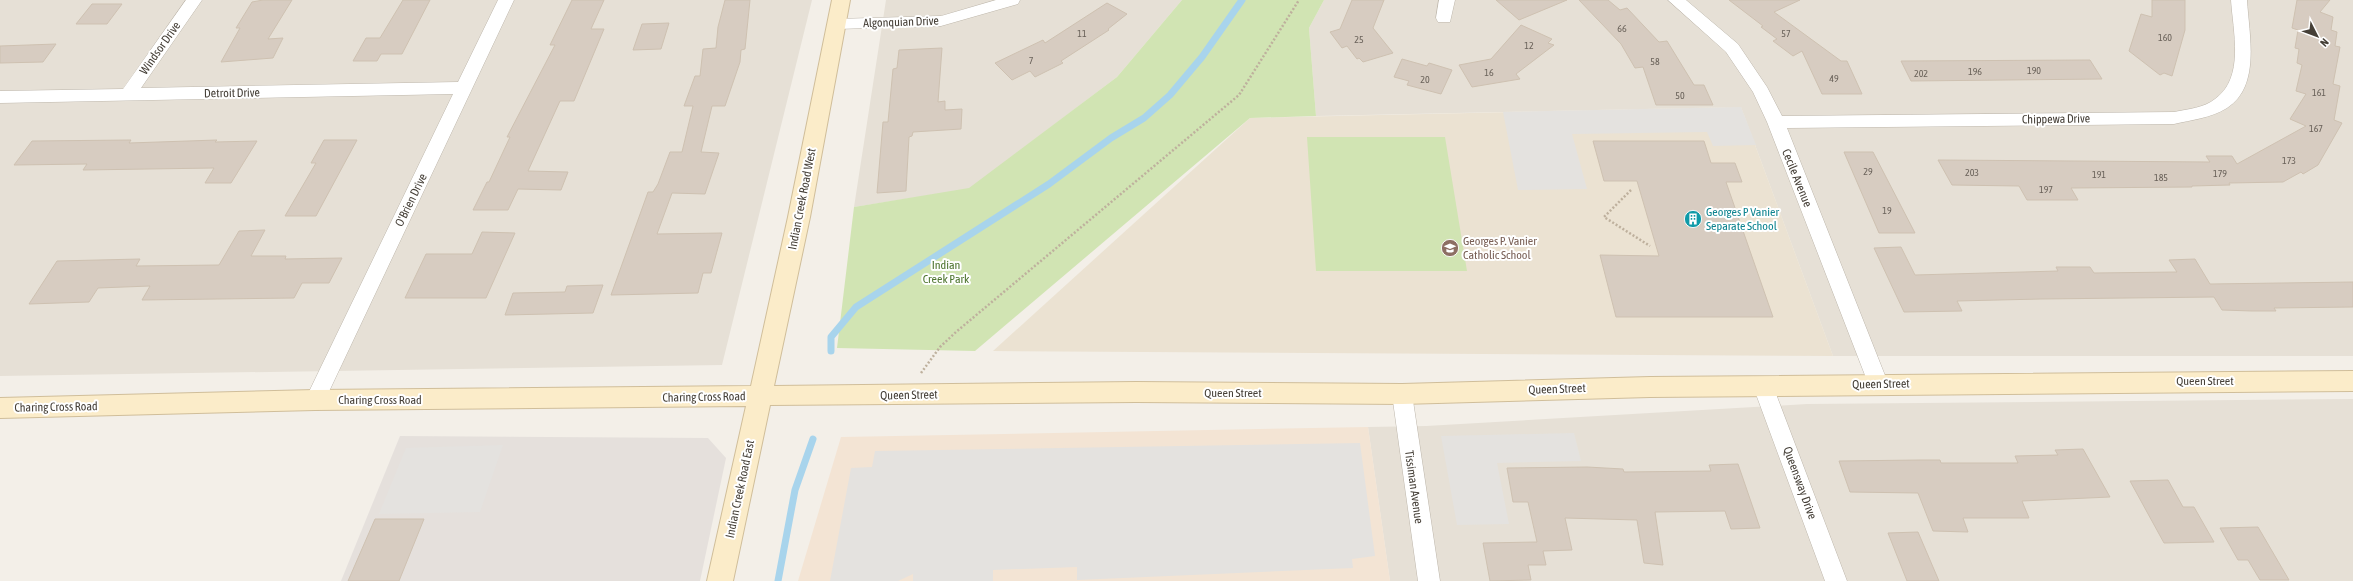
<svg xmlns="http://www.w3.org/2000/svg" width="2353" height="581" font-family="'Asap Condensed',sans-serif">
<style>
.residential{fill:#e6e0d6}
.commercial{fill:#f3e4d4}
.industrial{fill:#e5e0dc}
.education{fill:#ebe2d2}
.green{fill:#d1e4b3}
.parking{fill:#e4e2df}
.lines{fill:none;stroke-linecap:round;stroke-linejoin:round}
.stream{stroke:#a8d4ec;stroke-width:7}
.building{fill:#d7ccc1;stroke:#cec1b1}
.street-casing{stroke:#bdb6ab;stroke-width:1}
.secondary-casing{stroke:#d0be9a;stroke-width:2}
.path{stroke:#beb09d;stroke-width:2.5;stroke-dasharray:2 2;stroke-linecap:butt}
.street{fill:#fff;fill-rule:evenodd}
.secondary{fill:#fbecc9;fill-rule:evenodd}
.labels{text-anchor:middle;stroke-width:4;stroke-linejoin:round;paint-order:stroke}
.number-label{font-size:10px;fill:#6a625a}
.street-label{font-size:12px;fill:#453f37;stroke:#fff}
.culture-label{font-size:12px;fill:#0d838f;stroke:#fff;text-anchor:start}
.education-label{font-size:12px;fill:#785e54;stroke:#fff;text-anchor:start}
.park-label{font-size:12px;fill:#4d742e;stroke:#fff}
</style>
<rect width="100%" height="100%" fill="#f3efe8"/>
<path class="residential" d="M0 0H812L722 365 0 376Z
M886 0H1182L1117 77 969 189 854 207Z
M1324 0H2353V356H1833L1741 107 1316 116 1309 28Z
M2353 399V581H1390L1368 427 1426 426 1807 404Z"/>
<path class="commercial" d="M1368 427 1390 581H798L841 437Z"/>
<path class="industrial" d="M400 436 708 438 726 458 700 581H341Z"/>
<path class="education" d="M1741 107 1833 356 993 351 1250 118Z"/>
<path class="green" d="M1182 0H1324L1309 28 1316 116 1250 118 975 351 837 348 854 207 969 188 1117 77Z
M1307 137H1445L1467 271H1316Z"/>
<path class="parking" d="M1741 107 1756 145 1713 146 1707 132 1572 134 1587 189 1518 190 1503 112Z
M1574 433 1581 461 1497 463 1509 524 1457 525 1441 436Z
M1360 443 1375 556 1352 559 1353 568 1077 580V567L993 570V581H913V574L898 581H830L851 468 872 467 875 451Z
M503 445 480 512 379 514 406 448Z"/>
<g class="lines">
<path class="stream" d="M831 351V337L856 307 1049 184 1111 138 1144 118 1170 95 1202 57 1242 0
M778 581 795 490 813 439"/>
</g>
<path class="building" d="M263 0H292L268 39 283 38 273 58 221 62 240 28H236L252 2Z
M403 0H430L402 54H381L377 61H353L366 38H380Z
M572 0H604L591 29H604L574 101H560L528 171 568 172 561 190 518 189 508 210H473L487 182H489L510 137H507L555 45H550Z
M725 0H750L745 49 741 50 740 62 725 106H712L701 152 719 153 705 194 672 193 657 234 722 233 711 273H703L698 293 611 295 648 192H653L658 184 670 152H682L693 106H684L695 76H700L703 49 716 48 718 27Z
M1352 0H1384L1373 28 1393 53 1363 62 1359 58 1357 59 1347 46 1342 48 1330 32 1340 29Z
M1496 0H1567L1519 20Z
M1579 0H1608L1620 10 1627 8 1659 42 1667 41 1694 85H1704L1713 105H1656L1643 67 1635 68 1621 44Z
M1729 0H1800L1774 12 1841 61H1847L1862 94H1822L1802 51 1793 56 1773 41 1777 39 1761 27 1763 26Z
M2152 0H2185V30L2172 76 2164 73 2160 75 2129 51 2141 14 2152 17Z
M2297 0H2330L2320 12 2333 17 2331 30 2337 32 2335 46 2340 47 2333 84 2340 86 2334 120 2342 123 2318 165 2303 174 2301 172 2283 182 2229 183 2230 185 2192 186V187L2071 188 2078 200H2027L2019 186 1952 185 1938 160 2210 162 2206 156H2232L2237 164 2306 126 2290 119 2306 94 2296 91 2302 65 2297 63 2299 49 2295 48 2298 30 2292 28Z
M1107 3 1127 14 1108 29 1109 30 1061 61 1063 63 1035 77 1030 71 1012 80 995 63 1043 40 1045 43Z
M92 4H122L107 24H76Z
M669 23 661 49 633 50 642 24Z
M1521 25 1552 39 1548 43 1554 45 1516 74 1520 79 1472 87 1459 65 1491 59Z
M56 44 43 62 0 63V46Z
M942 48 938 102 945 101V110L962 109 961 129 913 132 912 136 909 137 906 191 877 193 883 122H888L893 69 897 68 899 50Z
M1402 59 1427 66 1429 63 1452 70 1441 94 1407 85 1409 81 1394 77Z
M2090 60 2102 79 1911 81 1901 61Z
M131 140 129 143 217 140 215 142 257 141 231 183H205L214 168 83 170 87 164 14 165 32 141Z
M324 140H357L316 216H285L316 163H311Z
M1593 141H1704L1711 163H1735L1742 182H1726L1773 317H1616L1600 255 1659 256 1637 181H1604Z
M1844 152H1873L1915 233H1879Z
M265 230 251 256H286L285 259 342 258 329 283H302L294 298 142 300 150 286 98 288 89 302 29 304 57 261 140 259 136 266 219 265 239 231Z
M482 232 515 233 486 298H405L426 254H472Z
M1901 247 1915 275 2058 271 2056 267H2090L2094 273 2177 272 2169 260 2195 259 2210 284 2353 282V307L2274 308 2276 311H2252L2222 310 2214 297 2041 299 1957 301 1962 311 1904 312 1874 248Z
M603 285 593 313 505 315 513 293 565 292 567 286Z
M2083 449 2110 497 2022 501 2029 518H1963L1968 532 1933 531 1918 493 1850 492 1839 461 1920 460H1940L1941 463H2018L2015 456 2058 455 2055 450Z
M1738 464 1760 528 1731 529 1725 511 1655 512 1663 565 1644 563 1637 520 1565 518 1572 550 1543 551 1546 565H1528L1531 580 1490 581 1483 543 1537 542 1528 502H1513L1507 468 1587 467 1623 469 1624 472 1711 471 1709 465Z
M2168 480 2183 507H2194L2214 542 2164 543 2130 481Z
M375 519H424L399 581H348Z
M2258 527 2289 580H2260L2248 560H2238L2220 528Z
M1918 532 1939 581H1907L1888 533Z"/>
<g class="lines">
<defs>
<path id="street" d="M186 0H202L141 88 458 82 498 0H514L325 400 322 406 315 409 308 406 305 400 453 94 0 103V91L123 89Z
M996 0H1020L1018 4 941 26 836 29 830 28 828 24 830 20 836 19 941 16Z
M1439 0H1455L1450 22H1438L1436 18Z
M1668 0H1686L1738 44 1767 87 1782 116 2174 112C2188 109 2204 108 2215 99 2245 78 2233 31 2231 0H2247C2249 35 2261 86 2227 108 2211 118 2191 120 2174 124L1787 128 1888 383 1885 389 1878 391 1871 389 1868 383 1767 122 1753 92 1726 52Z
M1763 378 1770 380 1773 386 1847 581H1825L1753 386 1756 380Z
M1402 386 1409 388 1412 394 1440 581H1418L1392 394 1395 388Z"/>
<path id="secondary" d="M832 0H850L810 217 774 386 1136 382 1402 384 1650 377 2353 371V391L1650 397 1402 404 1136 402 770 405 733 581H707L746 406 315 410 0 418V398L315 390 751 386 788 217Z"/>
</defs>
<use href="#street" class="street-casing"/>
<use href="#secondary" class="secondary-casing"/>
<path class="path" d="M1631 190 1604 217 1650 246
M921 373 940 347 956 332 1239 95 1299 0"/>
<use href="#street" class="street"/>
<use href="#secondary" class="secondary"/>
</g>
<defs>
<symbol id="building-disc" viewBox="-11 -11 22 22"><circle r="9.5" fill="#0f9aa8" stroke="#fff"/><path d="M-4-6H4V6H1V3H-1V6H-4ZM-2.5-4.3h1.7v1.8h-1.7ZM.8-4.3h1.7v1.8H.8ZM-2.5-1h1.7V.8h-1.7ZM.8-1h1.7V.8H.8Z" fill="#fff"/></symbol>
<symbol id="school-disc" viewBox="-11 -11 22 22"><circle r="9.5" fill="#8d6e63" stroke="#fff"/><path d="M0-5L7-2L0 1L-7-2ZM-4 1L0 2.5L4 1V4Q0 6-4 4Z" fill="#fff"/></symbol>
</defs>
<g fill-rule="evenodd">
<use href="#building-disc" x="1683" y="209" width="20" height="20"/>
<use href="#school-disc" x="1440" y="238" width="20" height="20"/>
</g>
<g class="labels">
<g class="number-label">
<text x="1622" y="32">66</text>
<text x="1082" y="37">11</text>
<text x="1786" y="37">57</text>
<text x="2165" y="41">160</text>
<text x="1359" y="43">25</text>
<text x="1529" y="49">12</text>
<text x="1031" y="64">7</text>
<text x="1655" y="65">58</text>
<text x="2034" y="74">190</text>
<text x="1975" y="75">196</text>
<text x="1489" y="76">16</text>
<text x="1921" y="77">202</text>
<text x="1834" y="82">49</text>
<text x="1425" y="83">20</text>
<text x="2319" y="96">161</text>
<text x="1680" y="99">50</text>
<text x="2316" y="132">167</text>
<text x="2289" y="164">173</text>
<text x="1868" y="175">29</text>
<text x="1972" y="176">203</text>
<text x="2220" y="177">179</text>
<text x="2099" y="178">191</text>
<text x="2161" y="181">185</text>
<text x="2046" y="193">197</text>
<text x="1887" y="214">19</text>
</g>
<g class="street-label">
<text transform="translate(901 22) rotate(-2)" y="4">Algonquian Drive</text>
<text transform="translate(160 48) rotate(-55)" y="4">Windsor Drive</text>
<text transform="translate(232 93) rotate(-1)" y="4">Detroit Drive</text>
<text transform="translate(2056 119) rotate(-1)" y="4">Chippewa Drive</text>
<text transform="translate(1797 178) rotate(68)" y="4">Cecile Avenue</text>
<text transform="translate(802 199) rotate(-79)" y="4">Indian Creek Road West</text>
<text transform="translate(411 200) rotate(-64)" y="4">O'Brien Drive</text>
<text x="2205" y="385">Queen Street</text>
<text transform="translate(1881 384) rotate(-1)" y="4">Queen Street</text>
<text transform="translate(1557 389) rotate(-2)" y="4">Queen Street</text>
<text x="1233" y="397">Queen Street</text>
<text transform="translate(909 395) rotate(-1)" y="4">Queen Street</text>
<text transform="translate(704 397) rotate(-1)" y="4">Charing Cross Road</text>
<text x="380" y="404">Charing Cross Road</text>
<text transform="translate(56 407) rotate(-1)" y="4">Charing Cross Road</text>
<text transform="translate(1800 483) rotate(70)" y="4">Queensway Drive</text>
<text transform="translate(1414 487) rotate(82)" y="4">Tissiman Avenue</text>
<text transform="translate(740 489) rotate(-78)" y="4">Indian Creek Road East</text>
</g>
<g class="culture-label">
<text x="1706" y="216">Georges P Vanier<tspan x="1706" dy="14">Separate School</tspan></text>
</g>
<g class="education-label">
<text x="1463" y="245">Georges P. Vanier<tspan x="1463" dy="14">Catholic School</tspan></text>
</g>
<g class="park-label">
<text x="946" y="269">Indian<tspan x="946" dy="14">Creek Park</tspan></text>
</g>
</g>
<g transform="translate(2317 36) rotate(132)" stroke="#ffffff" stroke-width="3" paint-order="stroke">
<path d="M0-3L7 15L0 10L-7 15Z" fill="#453f37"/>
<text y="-6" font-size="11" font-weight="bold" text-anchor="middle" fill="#453f37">N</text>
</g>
</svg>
